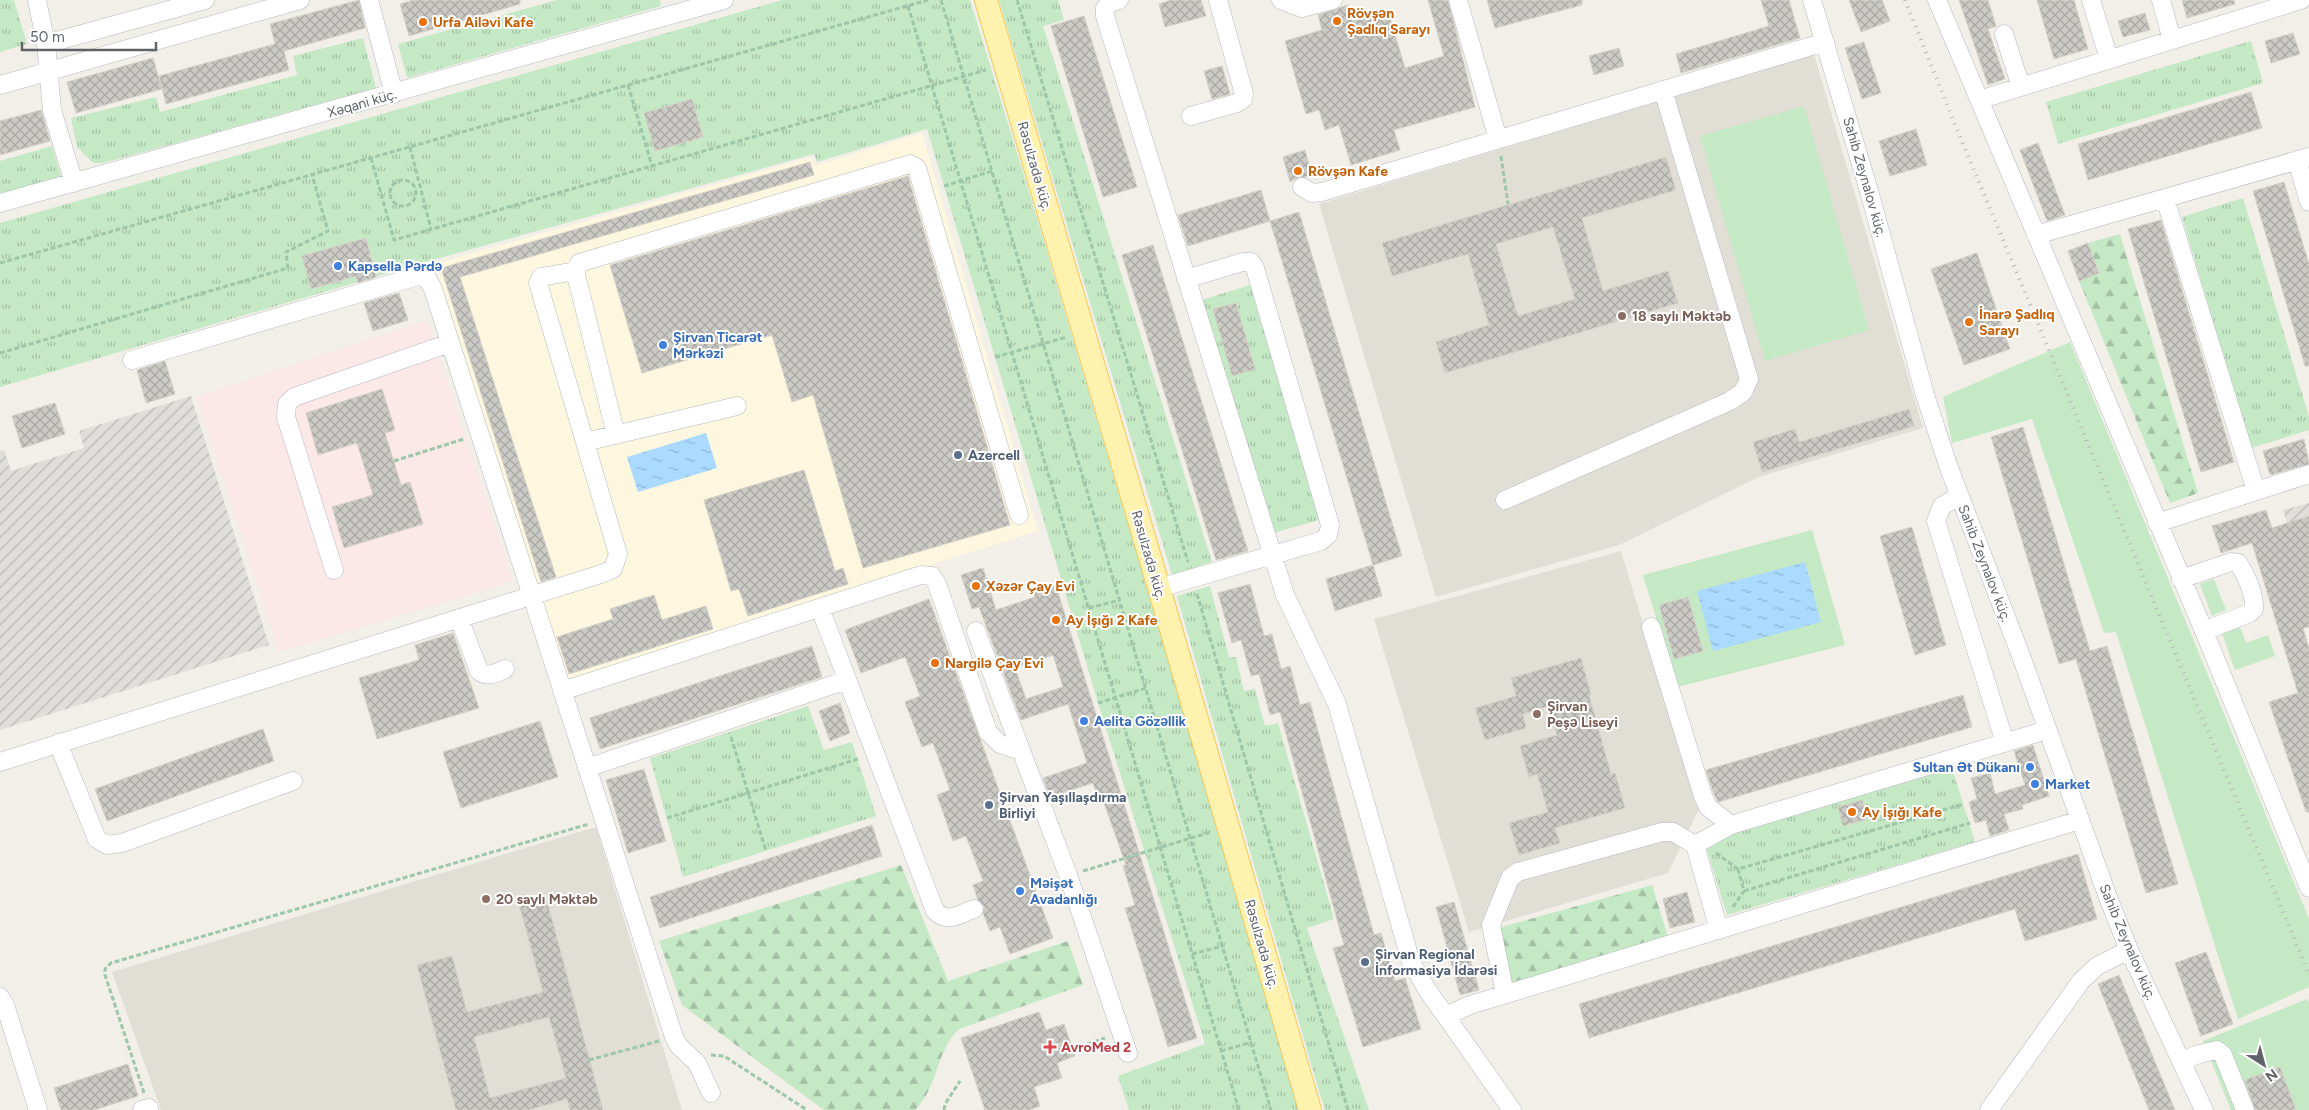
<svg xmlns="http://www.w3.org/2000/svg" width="2309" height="1110" font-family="Figtree,sans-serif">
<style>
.commercial{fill:#fef7e0}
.industrial{fill:url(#industrial-furrows)}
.education{fill:#e1ded6}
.medical{fill:#fce8e6}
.grass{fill:#c5e8c5}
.forest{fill:url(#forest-firs)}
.park{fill:url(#park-tufts)}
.water{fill:url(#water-ripples)}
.building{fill:url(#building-cross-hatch);stroke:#d6d1c6;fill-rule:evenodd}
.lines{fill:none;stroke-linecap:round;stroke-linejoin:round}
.minor-casing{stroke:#b5b8bc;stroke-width:19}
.major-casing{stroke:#f2c960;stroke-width:24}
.path{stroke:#9cc7a9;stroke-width:3;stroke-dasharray:5 2.5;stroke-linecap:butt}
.minor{stroke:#fff;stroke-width:18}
.major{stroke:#fff2af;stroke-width:22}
.rail{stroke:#b6b7b8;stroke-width:4;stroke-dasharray:1 6;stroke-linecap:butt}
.food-dot{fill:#e8710a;stroke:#fff;stroke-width:2}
.shop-dot{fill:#3f7fe0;stroke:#fff;stroke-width:2}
.education-dot{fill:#8d6e63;stroke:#fff;stroke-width:2}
.service-dot{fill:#5c6f8a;stroke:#fff;stroke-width:2}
.health-dot{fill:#e0444e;stroke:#fff;stroke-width:2}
.labels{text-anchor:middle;stroke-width:4;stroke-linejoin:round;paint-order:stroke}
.food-label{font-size:14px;font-weight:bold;fill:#c56008;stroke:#fff;text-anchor:start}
.street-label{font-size:14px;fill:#5f6368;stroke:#fff}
.shop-label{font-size:14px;font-weight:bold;fill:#366cbe;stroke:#fff;text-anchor:start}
.education-label{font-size:14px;font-weight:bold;fill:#785e54;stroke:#fff;text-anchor:start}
.service-label{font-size:14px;font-weight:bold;fill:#4e5e75;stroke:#fff;text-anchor:start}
.health-label{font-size:14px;font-weight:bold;fill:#be3a42;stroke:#fff;text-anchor:start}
</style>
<defs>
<pattern id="industrial-furrows" width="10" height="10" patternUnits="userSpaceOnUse" patternTransform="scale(1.25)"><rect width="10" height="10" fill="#e0deda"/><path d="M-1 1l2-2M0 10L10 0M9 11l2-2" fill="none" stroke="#b9b8b5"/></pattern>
<pattern id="forest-firs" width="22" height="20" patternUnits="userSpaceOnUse" patternTransform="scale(1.25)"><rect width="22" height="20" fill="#c5e8c5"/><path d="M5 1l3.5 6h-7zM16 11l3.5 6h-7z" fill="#a3c0a4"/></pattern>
<pattern id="park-tufts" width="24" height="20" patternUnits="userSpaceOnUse" patternTransform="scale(1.25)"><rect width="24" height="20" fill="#c5e8c5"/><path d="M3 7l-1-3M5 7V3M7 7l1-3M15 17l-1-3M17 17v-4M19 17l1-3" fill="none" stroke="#a3c0a4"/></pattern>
<pattern id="water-ripples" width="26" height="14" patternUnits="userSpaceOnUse" patternTransform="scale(1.25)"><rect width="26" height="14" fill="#aadaff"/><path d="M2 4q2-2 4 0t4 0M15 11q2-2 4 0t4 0" fill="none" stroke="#8eb4d2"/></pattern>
<pattern id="building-cross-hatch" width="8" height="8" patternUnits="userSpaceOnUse" patternTransform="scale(1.25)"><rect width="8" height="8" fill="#cccac5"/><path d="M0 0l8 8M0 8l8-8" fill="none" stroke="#a9a8a4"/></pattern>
</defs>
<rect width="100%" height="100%" fill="#f1efe8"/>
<path class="commercial" d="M922 133 1038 531 566 680 434 264 812 157 814 166Z"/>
<path class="industrial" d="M191 396 269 645 0 730V451L4 450 11 471 84 448 79 431Z
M2309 503V593L2283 510Z"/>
<path class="education" d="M1814 54 1923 428 1759 477 1619 545 1436 597 1319 204Z
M1621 551 1699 809 1668 873 1469 932 1374 619Z
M596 827 682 1110H161L112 972Z"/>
<path class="medical" d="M427 320 513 581 279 652 197 397Z"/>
<path class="grass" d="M1804 106 1869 330 1765 361 1700 136Z
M2070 342 2309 919V987L2238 1019 2116 632 2104 633 2032 419 1952 443 1943 397Z
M1812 530 1845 645 1677 687 1643 575Z
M2214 579 2226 610 2212 616 2200 584Z
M2240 627 2246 643 2268 635 2275 656 2235 670 2222 633Z
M2307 999 2309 1003V1110H2231L2203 1041Z"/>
<path class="forest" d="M2120 234 2198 493 2170 503 2079 281 2099 273 2088 243Z
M901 865 948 981 1068 941 1083 985 959 1029C936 1050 938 1088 915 1110H824L682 1005 659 941Z
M1652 885 1668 937 1511 985 1498 928Z"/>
<path class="park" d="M0 0H14L27 44 0 52Z
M557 0H660L661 6 407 78 398 44Z
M782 0H970L1033 205 1302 1110H1129L1118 1076 1205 1044 1098 703 927 129 817 162 814 154 436 259 0 387V223Z
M999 0H1058L1064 20 1043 26 1212 562 1172 575Z
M363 38 376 88 103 163H93L77 147 71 118 156 97 160 112 297 75 293 56Z
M2251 41 2263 83 2058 144 2046 102Z
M52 146 61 177 0 194V161Z
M2243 198 2309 417V430L2251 448 2182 217Z
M1250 285 1319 520 1270 534 1198 301Z
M1210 586 1229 657H1236L1244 691 1255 689 1265 726 1278 723 1334 919 1307 928 1369 1110H1325L1317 1085 1177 596Z
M808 706 824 750 852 742 876 816 683 877 650 758Z
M1952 768 1975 842 1727 915 1706 847 1725 836Z"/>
<path class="water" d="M706 433 717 468 638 492 627 457Z
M1805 562 1821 622 1713 651 1697 591Z"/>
<path class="building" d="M359 0 365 28 284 51 289 70 166 104 159 76 275 44 270 24Z
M414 0H520V4L409 36 400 4Z
M1171 0H1201L1206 16 1165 27 1159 4Z
M1428 0H1448L1475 107 1394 130 1400 150 1351 165 1339 125 1325 130 1319 110 1306 114 1285 41 1322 30 1318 15 1348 5 1352 21 1388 11 1405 68 1444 56Z
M1487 0H1582V5L1495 28Z
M1761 0H1789L1800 38 1681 73 1676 54 1769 26Z
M1849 0H1882L1890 21 1861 32Z
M1959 0H1988L1996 26 1988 29 2005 79 1988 85Z
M2037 0H2074L2088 49 2054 59Z
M2182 0H2234L2235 4 2187 18Z
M2145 13 2150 30 2123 37 2118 21Z
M1084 16 1137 187 1103 197 1051 26Z
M2293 33 2300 54 2271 63 2265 41Z
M1864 42 1881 93 1862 99 1845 48Z
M1619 48 1624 66 1594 75 1589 56Z
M153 58 162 89 76 113 67 82Z
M1222 66 1230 94 1212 99 1204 71Z
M2251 92 2262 128 2088 180 2078 144Z
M692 99 703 137 655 151 644 113Z
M41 110 50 141 0 155V121Z
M1916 129 1927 165 1890 176 1879 141Z
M2038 143 2065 215 2047 221 2020 150Z
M1305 150 1312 176 1297 178 1290 182 1283 157Z
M1666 157 1676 190 1582 218 1603 291 1668 271 1678 303 1445 373 1436 342 1489 325 1468 254 1392 276 1382 243ZM1553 227 1575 299 1518 316 1496 244Z
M810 162 814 175 460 277 556 577 541 582 441 268Z
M908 176 1010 525 863 568 813 395 792 402 772 335 642 373 610 265Z
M2284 182 2309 264V366H2305L2253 191Z
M1261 190 1270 221 1188 246 1178 215Z
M1299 212 1402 556 1373 565 1270 221Z
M2161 220 2234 462 2201 472 2128 229Z
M366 238 376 277 358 283 356 276 311 289 302 256Z
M2088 243 2099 273 2079 281 2068 251Z
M1153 245 1248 551 1216 560 1122 255Z
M1977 253 2010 349 1964 365 1931 269Z
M399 293 408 320 373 331 364 303Z
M1236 303 1255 369 1232 376 1213 309Z
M165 361 175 394 146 403 137 370Z
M382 389 395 430 385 433 401 485 410 482 423 524 344 548 332 507 373 495 357 443 318 455 306 413Z
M55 403 65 434 22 448 12 416Z
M1909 409 1914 426 1762 472 1753 442 1795 429 1799 442Z
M2023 427 2090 651 2107 646 2178 884 2146 893 2076 659 2059 664 1991 437Z
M2304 439 2309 464 2270 475 2263 451Z
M804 470 835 571 843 568 848 584 748 616 739 589 731 591 704 500Z
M2266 510 2272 528 2309 516V627L2303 628 2309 649V812H2306L2269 702 2298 693 2252 543 2221 553 2212 526Z
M1912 527 1946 645 1915 655 1880 536Z
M1373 565 1382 596 1335 611 1326 579Z
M983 568 996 610 1035 597 1034 593 1056 586 1197 1038 1168 1047 1125 908 1135 905 1123 866 1126 865 1104 803 1100 804 1093 783 1050 797 1043 778 1087 763 1068 704 1021 720 979 607 972 609 961 575ZM1053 655 1063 687 1026 699 1015 668Z
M1250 584 1264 636 1272 634 1281 669 1290 666 1300 705 1310 702 1374 935 1381 933 1395 981 1405 978 1421 1029 1363 1047 1333 948 1344 945 1280 712 1270 715 1259 674 1251 676 1241 640 1232 643 1218 593Z
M654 595 662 620 706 606 713 629 569 674 557 637 613 619 610 609Z
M1688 597 1703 651 1674 659 1659 605Z
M929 599 1053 938 1010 954 1000 927 990 931 983 913 984 906 978 900 973 885 983 881 966 836 953 841 937 795 950 790 933 743 922 747 905 702 920 696 905 657 861 673 845 630Z
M453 633 479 708 377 739 359 678 419 660 415 645Z
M812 646 822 677 600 749 590 718Z
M1581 658 1591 695H1589L1611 774 1615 773 1625 808 1555 828 1560 843 1519 855 1509 823 1548 812 1537 774 1529 777 1520 746 1557 735 1549 706 1523 714 1526 728 1485 740 1475 708 1516 696 1511 678Z
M1963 695 1972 727 1718 802 1713 792 1706 770Z
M840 703 850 733 830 741 819 711Z
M540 721 558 777 461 808 443 752Z
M263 729 274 761 107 821 95 789Z
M2033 745 2049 796 2022 805 2023 809 2004 814 2009 830 1990 836 1986 820 1975 823 1969 802 1977 799 1971 778 1990 773 1995 794 2025 785 2014 751Z
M644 769 666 841 628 853 606 780Z
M1862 800 1867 819 1843 826 1838 807Z
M872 825 882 856 660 928 650 897Z
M2078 854 2097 919 2025 941 2015 909 1589 1038 1579 1004Z
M1687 892 1695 922 1670 928 1663 899Z
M546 897 603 1110H570L567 1099 528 1110H456L417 965 452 956 467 1012 543 992 519 904ZM549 1017 566 1078 490 1098 474 1037Z
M1454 902 1479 990 1460 995 1436 907Z
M2206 952 2233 1024 2201 1036 2175 963Z
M2119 975 2175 1110H2149L2098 984Z
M1039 1012 1046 1030 1064 1024 1075 1056 1057 1063 1062 1078 1034 1087 1040 1106 1029 1110H985L961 1038Z
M128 1064 138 1096 94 1110H61L54 1088Z
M2280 1067 2296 1110H2255L2245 1080Z"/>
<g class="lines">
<defs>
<path id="minor" d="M37 0 46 44 52 110 74 183
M369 0 394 94
M1119 0 1112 2 1105 8V16L1285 595 1337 704 1411 962 1428 991 1512 1110
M1281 0 1302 8 1333 0
M1458 0 1498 139
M1812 0 1869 191 1925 395 1949 468 2021 656 2109 900 2129 950 2204 1110
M1937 0 2204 631 2309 888
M2091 0 2109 59
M2161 0 2172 40
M2004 34 2021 87
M46 44 205 0
M0 85 300 0
M1979 100 2301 0
M1191 116 1237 103 1243 99 1244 94 1218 0
M2297 160 2309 202
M1302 187 1312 193 1322 192 1825 42
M2165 198 2256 491
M0 203 724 0
M2036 235 2309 157
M132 360 418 276 427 278 433 289 674 1037 679 1046 697 1063 711 1093
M616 435 577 279 576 271 579 263 910 164 917 168 1019 515
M585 442 737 406
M1959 496 1942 506 1936 521 2005 743
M1505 500 1730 401 1743 392 1749 379 1663 90
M2157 523 2309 474
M334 570 286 417 287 404 294 397 450 343
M2181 579 2231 562 2238 563C2246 574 2255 595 2254 609L2250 613 2204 631
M1159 588 1321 541 1328 535 1330 525 1255 268 1251 262H1243L1186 279
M820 608 935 911C948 924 959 914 974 909
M459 618 479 671C487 678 496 673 505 669
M1651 627 1703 796 1708 807 1731 825
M976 631 1068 875 1128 1053
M562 691 921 575 932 576 937 584 988 732 1000 744 1021 751
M58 743 97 839 107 845 122 843 293 781
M0 762 601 574 613 569 618 554 538 283 541 277 576 271
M587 768 847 680
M1695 845 1731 825 2047 730
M1505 994 1491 925 1510 878 1518 872 1662 832H1673L1695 845 1719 930
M0 997 5 1005 38 1110
M1446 1016 1470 1005 2080 820
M2181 1061 2199 1054 2217 1050 2223 1055 2245 1110
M142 1110 149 1108
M1989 1110 2081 981 2097 966 2129 950"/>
<path id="major" d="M986 0 1159 588 1310 1110"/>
</defs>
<use href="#minor" class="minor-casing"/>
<use href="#major" class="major-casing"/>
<path class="path" d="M941 0 1271 1110
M1017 0 1188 562
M908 6 1239 1110
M628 85 652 166
M410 147 431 229
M1501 156 1508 204
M371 158 394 240 986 70
M390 193a13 13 0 1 1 26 0a13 13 0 1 1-26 0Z
M944 186 992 171
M0 263 928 0
M0 353 288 268 286 252 328 231 312 175
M995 357 1067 337
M394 461 464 439
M1197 594 1348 1110
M1089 608 1120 600
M1098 703 1146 688
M731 737 766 851
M667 818 858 759
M1716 853 1738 869 1964 804
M1083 871 1211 832
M1744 891 1970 823
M1733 907 1744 891 1738 869
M1192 954 1223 946
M1073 1049 1105 1038
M1221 1051 1252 1042
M711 1055 724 1056 807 1110
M589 1060 659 1041
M144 1093 105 975V969L111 963 589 824
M944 1110 945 1104 960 1081"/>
<use href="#minor" class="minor"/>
<use href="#major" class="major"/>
<path class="rail" d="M1905 0 1956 127 2309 974"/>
</g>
<g class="food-dot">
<circle cx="1337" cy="21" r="5"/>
<circle cx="423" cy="22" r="5"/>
<circle cx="1298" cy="171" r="5"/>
<circle cx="1969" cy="322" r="5"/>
<circle cx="976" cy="586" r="5"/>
<circle cx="1056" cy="620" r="5"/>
<circle cx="935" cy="663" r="5"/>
<circle cx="1852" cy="812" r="5"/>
</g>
<g class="shop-dot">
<circle cx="338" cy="266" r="5"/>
<circle cx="663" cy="345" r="5"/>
<circle cx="1084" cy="721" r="5"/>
<circle cx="2030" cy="767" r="5"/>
<circle cx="2035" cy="784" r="5"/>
<circle cx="1020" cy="891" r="5"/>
</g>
<g class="education-dot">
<circle cx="1622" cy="316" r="5"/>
<circle cx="1537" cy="714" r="5"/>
<circle cx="486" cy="899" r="5"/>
</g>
<g class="service-dot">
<circle cx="958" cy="455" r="5"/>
<circle cx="989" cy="805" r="5"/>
<circle cx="1365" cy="962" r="5"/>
</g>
<path class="health-dot" d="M1047.5 1039.5h5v5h5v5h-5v5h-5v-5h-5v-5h5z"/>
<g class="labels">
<g class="food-label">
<text x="1347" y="18">Rövşən<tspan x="1347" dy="16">Şadlıq Sarayı</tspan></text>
<text x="433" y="27">Urfa Ailəvi Kafe</text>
<text x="1308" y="176">Rövşən Kafe</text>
<text x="1979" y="319">İnarə Şadlıq<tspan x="1979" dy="16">Sarayı</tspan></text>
<text x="986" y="591">Xəzər Çay Evi</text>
<text x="1066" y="625">Ay İşığı 2 Kafe</text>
<text x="945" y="668">Nargilə Çay Evi</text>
<text x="1862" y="817">Ay İşığı Kafe</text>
</g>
<g class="street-label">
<text transform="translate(362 103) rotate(-16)" y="5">Xəqani küç.</text>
<text transform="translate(1035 166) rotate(74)" y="5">Rəsulzadə küç.</text>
<text transform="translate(1865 177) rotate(74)" y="5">Sahib Zeynalov küç.</text>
<text transform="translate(1149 555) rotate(74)" y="5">Rəsulzadə küç.</text>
<text transform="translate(1985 563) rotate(69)" y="5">Sahib Zeynalov küç.</text>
<text transform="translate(2128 942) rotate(67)" y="5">Sahib Zeynalov küç.</text>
<text transform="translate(1262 944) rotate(74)" y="5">Rəsulzadə küç.</text>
</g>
<g class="shop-label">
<text x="348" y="271">Kapsella Pərdə</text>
<text x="673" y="342">Şirvan Ticarət<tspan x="673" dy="16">Mərkəzi</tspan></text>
<text x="1094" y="726">Aelita Gözəllik</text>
<text x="2020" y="772" text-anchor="end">Sultan Ət Dükanı</text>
<text x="2045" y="789">Market</text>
<text x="1030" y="888">Məişət<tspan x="1030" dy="16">Avadanlığı</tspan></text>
</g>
<g class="education-label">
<text x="1632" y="321">18 saylı Məktəb</text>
<text x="1547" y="711">Şirvan<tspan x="1547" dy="16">Peşə Liseyi</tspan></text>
<text x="496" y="904">20 saylı Məktəb</text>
</g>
<g class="service-label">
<text x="968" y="460">Azercell</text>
<text x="999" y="802">Şirvan Yaşıllaşdırma<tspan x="999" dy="16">Birliyi</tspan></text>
<text x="1375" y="959">Şirvan Regional<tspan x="1375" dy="16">İnformasiya İdarəsi</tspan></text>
</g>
<g class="health-label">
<text x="1061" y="1052">AvroMed 2</text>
</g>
</g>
<g transform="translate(2264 1065) rotate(144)" stroke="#ffffff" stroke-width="4" paint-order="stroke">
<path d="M0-4L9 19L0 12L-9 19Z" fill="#5f6368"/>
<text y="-8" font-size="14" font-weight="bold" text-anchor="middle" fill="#5f6368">N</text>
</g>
<path d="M22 42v8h134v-8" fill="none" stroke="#5f6368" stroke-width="2.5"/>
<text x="30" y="42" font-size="15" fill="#5f6368" stroke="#ffffff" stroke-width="4" paint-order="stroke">50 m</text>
</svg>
